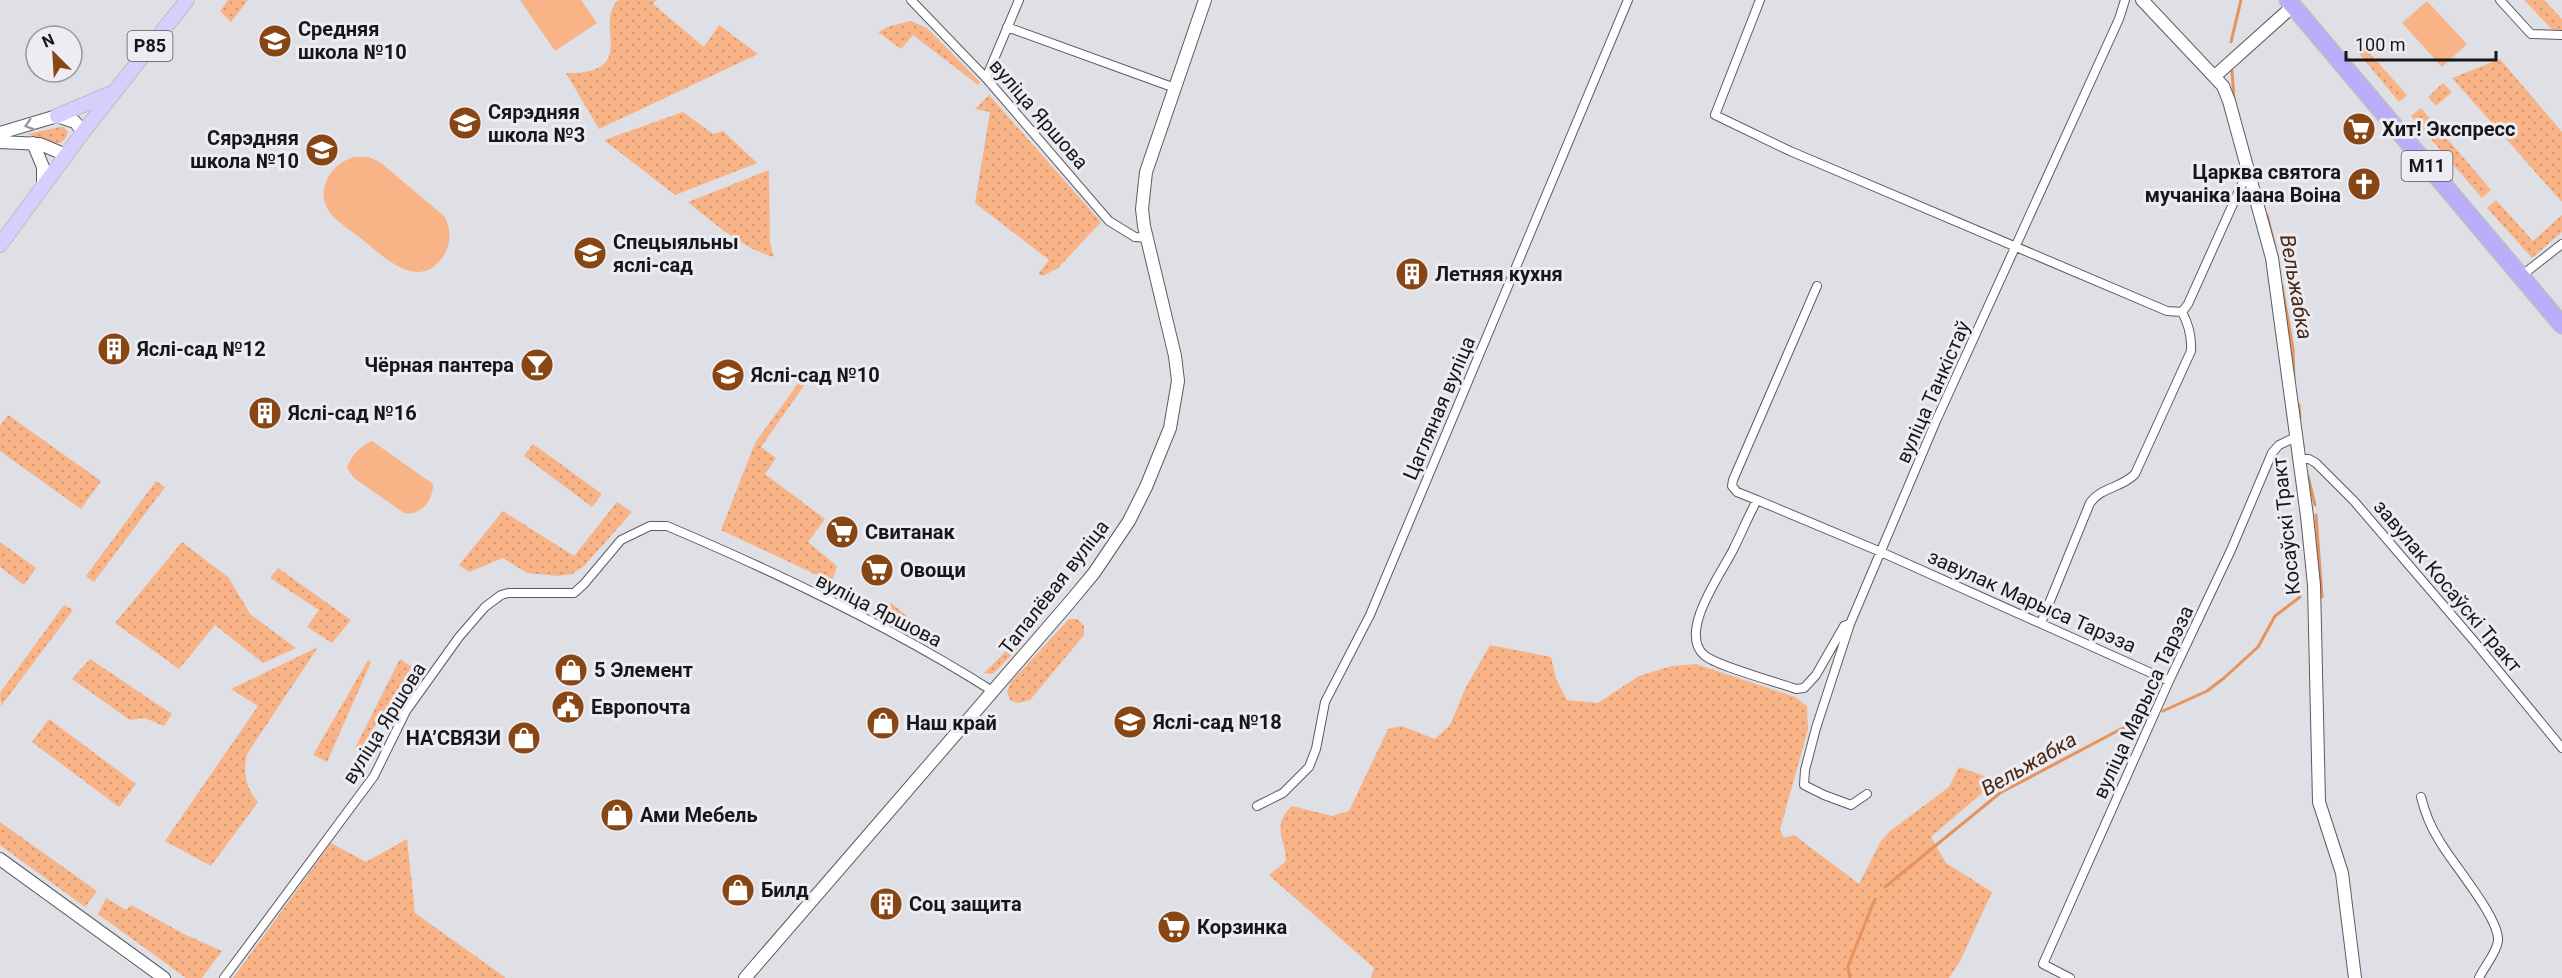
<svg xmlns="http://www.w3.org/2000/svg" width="2562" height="978" font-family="Roboto,sans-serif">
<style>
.grass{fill:url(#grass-dots)}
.park{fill:#f8b387}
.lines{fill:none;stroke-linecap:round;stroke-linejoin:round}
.stream{stroke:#e7935c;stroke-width:3}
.street-casing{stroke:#5c5b61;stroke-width:10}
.secondary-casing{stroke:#5c5b61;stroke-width:14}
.primary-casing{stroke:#bebebf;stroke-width:16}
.highway-casing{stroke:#bebebf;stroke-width:19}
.street{stroke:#fff;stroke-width:8}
.secondary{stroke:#fff;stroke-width:12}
.primary{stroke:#d6cefc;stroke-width:14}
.highway{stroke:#baadfa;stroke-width:16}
.oneway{stroke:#979798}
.labels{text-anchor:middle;stroke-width:6;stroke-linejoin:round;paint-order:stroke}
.shield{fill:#edecf3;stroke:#57575b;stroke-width:1.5}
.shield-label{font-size:18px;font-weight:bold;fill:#17171a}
.poi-label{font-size:20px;font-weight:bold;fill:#17171a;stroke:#edecf3;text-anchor:start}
.street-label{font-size:20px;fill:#17171a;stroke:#edecf3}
.water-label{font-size:21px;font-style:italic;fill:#4b2912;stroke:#edecf3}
</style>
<defs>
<pattern id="grass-dots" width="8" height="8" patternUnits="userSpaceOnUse" patternTransform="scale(1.5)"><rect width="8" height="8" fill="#f8b387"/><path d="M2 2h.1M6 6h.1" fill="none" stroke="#d49974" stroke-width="1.8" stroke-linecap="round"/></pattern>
</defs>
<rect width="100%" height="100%" fill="#dfdfe6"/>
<path class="grass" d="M228 0H248L231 22 220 11Z
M618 0H656L653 4 704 47 719 25 758 54 599 129 566 73C641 74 593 25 618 0Z
M2524 0H2544L2562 19V40Z
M911 21 927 28 980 82 978 85 913 35 901 49 878 32 890 26Z
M2364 47 2407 95 2399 102 2358 52Z
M2500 59 2562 132V202L2452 78Z
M2443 83 2452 92 2436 106 2428 97Z
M989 95 1101 222 1058 268 1043 276 1038 274 1049 260 975 203 990 112 975 109Z
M2421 108 2491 190 2482 198 2411 116Z
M683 112 713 134 723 131 757 163 675 195 604 140Z
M60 127H64L68 132C63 153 42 139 27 134Z
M769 170 770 243 774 257C741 248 714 223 688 202Z
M2496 200 2533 241 2562 215V232L2532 258 2487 208Z
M805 374 810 377 761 447 776 458 765 474 825 519 808 542 837 566 832 582 721 530 755 443Z
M8 415 101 481 81 509 0 451V426Z
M533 444 602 494 592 507 524 456Z
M156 481 165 487 94 582 86 576Z
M617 502 632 512 584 566 572 574 558 576 527 573 503 558 469 572 459 565 503 511 574 556Z
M0 542 36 568 24 585 0 567Z
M182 542 229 578 250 614 296 648 263 663 215 625 179 669 115 623Z
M278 568 351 620 332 643 307 627 319 610 270 578Z
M891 603 932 637 927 642 891 618 886 610Z
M64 605 73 610 1 706 0 693Z
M1069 619H1077L1084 625V635L1030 700 1018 703 1010 700 1007 691 1011 682Z
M1016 641 1019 647 993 674 984 673Z
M1490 645 1551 657 1556 679 1567 700 1598 703 1639 676 1672 666 1696 664 1795 697 1807 706 1808 729 1780 830 1784 838 1794 835 1859 884 1881 841 1890 831 1949 787 1959 767 2001 782 1981 794 1931 837 1946 863 1992 892 1960 961 1949 978H1371L1374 968 1269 875 1286 861C1285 838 1271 825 1292 806L1332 816 1349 811 1388 729 1401 726 1435 739 1450 725 1465 689Z
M318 647 247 754C243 773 245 787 258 802L211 866 165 841 258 706 231 689Z
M90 659 172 714 164 726 145 718 130 720 72 679Z
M400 659 412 667 363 745 355 748Z
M368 660 371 662 327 762 313 755Z
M49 719 136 784 119 807 32 742Z
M0 822 97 891 85 907 0 845Z
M407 839 415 913 506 978H233L331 843 366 862Z
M106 898 126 910 131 905 186 935 222 951 202 978H186L98 914Z"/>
<path class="park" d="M520 0H581L597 23 555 51Z
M2427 1 2467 44 2442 67 2402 23Z
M355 157H369L381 163 444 216C451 228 452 242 444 255 420 293 385 258 363 240 353 232 340 224 331 214 313 192 331 162 355 157Z
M372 441 433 484C433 501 421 516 404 513L354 478 347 468C352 455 359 447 372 441Z"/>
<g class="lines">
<path class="stream" d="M2231 42 2241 0
M2232 71 2234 99
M2267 215 2275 247
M2282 286 2293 349 2294 380
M2299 405 2300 417
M2308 476 2315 505
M2316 515 2322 597
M2163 711 2207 691 2224 678 2258 647 2275 616 2300 597
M1885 887 2000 793 2138 720
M1850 978 1848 966 1875 899"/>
<defs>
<path id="street" d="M911 0 986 78 1109 221 1135 237 1147 238
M1760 0 1715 115 1790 151 2167 311 2182 312 2188 304 2242 184 2251 179
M2500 0 2531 34 2562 35
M1007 27 1175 88
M986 78 1019 0
M2521 276 2562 244
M2299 459H2309L2316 463 2354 501 2474 641 2562 748
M1757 500 1737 492 1732 486 1733 480 1817 286
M2041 623 2090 503C2101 487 2122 488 2135 474L2191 351C2192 336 2189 325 2182 312
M1849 624 1844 626 1816 675 1804 688 1796 689C1777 682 1716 666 1704 655 1678 632 1721 574 1733 550 1741 534 1748 517 1757 500L1881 552 2169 681
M1867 794 1851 805 1824 795 1804 785 1805 770 1816 728 1850 624 1936 421 2119 19 2125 0
M2421 797C2425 813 2430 826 2439 840 2451 862 2500 918 2498 941 2497 952 2484 967 2479 978
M1257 806 1283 793 1309 767 1316 749 1325 702 1370 615 1628 0
M224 978 374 776 406 711 459 637 485 607 501 595 508 593H574L584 584 621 540 650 526H667C778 573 892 627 994 692
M2070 978 2043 964 2169 681 2231 550 2272 453 2279 445 2296 437"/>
<path id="secondary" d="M2142 0 2223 86 2229 101 2272 258 2307 516 2314 585 2319 802 2342 873 2355 978
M2215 76 2293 6
M0 133 57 116 75 122 83 132
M0 142 40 144 66 155
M33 143 43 167V187
M0 859 164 978
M745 978 1069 603 1094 573 1129 521 1146 487 1170 428 1178 381 1175 356 1144 226 1142 209 1146 172 1205 0"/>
<path id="primary" d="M57 116 112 93
M0 245 83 132 187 0"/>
<path id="highway" d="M2288 0 2562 325"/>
</defs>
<use href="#street" class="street-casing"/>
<use href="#secondary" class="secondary-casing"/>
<use href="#primary" class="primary-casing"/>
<use href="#highway" class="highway-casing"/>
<use href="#street" class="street"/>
<use href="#secondary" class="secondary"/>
<use href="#primary" class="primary"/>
<use href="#highway" class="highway"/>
</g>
<defs><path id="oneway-chevron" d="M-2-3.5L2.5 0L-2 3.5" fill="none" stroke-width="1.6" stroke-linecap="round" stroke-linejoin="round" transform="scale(1.5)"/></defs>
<use class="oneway" href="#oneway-chevron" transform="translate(29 125) rotate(163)"/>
<defs>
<symbol id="school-disc" viewBox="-11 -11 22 22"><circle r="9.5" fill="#884614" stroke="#edecf3"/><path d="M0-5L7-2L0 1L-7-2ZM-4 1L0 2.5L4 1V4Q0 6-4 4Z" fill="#fff"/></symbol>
<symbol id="supermarket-disc" viewBox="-11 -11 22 22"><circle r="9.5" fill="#884614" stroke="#edecf3"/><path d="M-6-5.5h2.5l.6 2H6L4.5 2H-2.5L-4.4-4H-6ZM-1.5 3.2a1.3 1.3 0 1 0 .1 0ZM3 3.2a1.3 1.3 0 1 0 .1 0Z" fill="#fff"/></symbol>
<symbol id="church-disc" viewBox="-11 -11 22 22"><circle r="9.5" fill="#884614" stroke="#edecf3"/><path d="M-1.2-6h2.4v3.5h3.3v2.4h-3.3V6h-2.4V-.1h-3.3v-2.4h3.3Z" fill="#fff"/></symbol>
<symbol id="building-disc" viewBox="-11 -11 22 22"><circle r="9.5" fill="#884614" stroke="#edecf3"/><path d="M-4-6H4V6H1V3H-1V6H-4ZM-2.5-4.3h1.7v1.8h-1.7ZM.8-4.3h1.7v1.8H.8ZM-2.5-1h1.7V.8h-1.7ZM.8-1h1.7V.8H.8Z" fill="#fff"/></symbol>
<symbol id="bar-disc" viewBox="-11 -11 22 22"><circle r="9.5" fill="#884614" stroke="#edecf3"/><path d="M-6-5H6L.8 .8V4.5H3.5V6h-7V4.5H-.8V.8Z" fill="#fff"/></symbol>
<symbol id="shop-disc" viewBox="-11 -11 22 22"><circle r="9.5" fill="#884614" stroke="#edecf3"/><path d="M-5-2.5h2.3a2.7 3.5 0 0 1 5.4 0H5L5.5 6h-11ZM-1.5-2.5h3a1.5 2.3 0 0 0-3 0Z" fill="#fff"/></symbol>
<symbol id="civic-disc" viewBox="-11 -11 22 22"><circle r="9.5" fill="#884614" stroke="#edecf3"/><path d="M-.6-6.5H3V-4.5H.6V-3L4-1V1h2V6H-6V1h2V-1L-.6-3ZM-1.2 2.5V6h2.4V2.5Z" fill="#fff"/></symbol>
</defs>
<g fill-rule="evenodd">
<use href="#school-disc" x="256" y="22" width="38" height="38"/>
<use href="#school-disc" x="446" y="104" width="38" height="38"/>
<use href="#supermarket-disc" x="2340" y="110" width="38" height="38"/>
<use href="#school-disc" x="303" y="131" width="38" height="38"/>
<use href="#church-disc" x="2345" y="165" width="38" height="38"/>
<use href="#school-disc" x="571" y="234" width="38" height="38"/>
<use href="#building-disc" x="1393" y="255" width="38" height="38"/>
<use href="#building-disc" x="95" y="330" width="38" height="38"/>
<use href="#bar-disc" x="518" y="346" width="38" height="38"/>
<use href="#school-disc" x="709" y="356" width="38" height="38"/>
<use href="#building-disc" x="246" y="394" width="38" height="38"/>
<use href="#supermarket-disc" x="823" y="513" width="38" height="38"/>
<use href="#supermarket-disc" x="858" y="551" width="38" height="38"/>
<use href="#shop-disc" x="552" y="651" width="38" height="38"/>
<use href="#civic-disc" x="549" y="688" width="38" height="38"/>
<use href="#school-disc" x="1111" y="703" width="38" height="38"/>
<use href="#shop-disc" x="864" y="704" width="38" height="38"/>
<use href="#shop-disc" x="505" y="719" width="38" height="38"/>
<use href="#shop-disc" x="598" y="796" width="38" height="38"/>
<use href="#shop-disc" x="719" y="871" width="38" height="38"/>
<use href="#building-disc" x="867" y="885" width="38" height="38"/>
<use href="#supermarket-disc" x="1155" y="908" width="38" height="38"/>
</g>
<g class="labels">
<g class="shield">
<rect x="127.5" y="31" width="45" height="30" rx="4.5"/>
<rect x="2401.5" y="151" width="51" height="30" rx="4.5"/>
</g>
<g class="shield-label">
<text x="150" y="52">Р85</text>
<text x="2427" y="172">М11</text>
</g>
<g class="poi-label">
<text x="298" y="36">Средняя<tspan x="298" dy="23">школа №10</tspan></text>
<text x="488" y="119">Сярэдняя<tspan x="488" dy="23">школа №3</tspan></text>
<text x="2382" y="136">Хит! Экспресс</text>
<text x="299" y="145" text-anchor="end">Сярэдняя<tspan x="299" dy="23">школа №10</tspan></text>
<text x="2341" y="179" text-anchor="end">Царква святога<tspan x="2341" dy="23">мучаніка Іаана Воіна</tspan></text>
<text x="613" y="249">Спецыяльны<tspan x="613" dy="23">яслі-сад</tspan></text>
<text x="1435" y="281">Летняя кухня</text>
<text x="137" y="356">Яслі-сад №12</text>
<text x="514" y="372" text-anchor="end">Чёрная пантера</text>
<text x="751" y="382">Яслі-сад №10</text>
<text x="288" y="420">Яслі-сад №16</text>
<text x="865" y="539">Свитанак</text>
<text x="900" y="577">Овощи</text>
<text x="594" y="677">5 Элемент</text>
<text x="591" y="714">Европочта</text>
<text x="1153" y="729">Яслі-сад №18</text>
<text x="906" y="730">Наш край</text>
<text x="501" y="745" text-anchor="end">НАʼСВЯЗИ</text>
<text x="640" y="822">Ами Мебель</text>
<text x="761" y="897">Билд</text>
<text x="909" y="911">Соц защита</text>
<text x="1197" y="934">Корзинка</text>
</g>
<g class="street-label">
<text transform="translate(1039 114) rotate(49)" y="7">вуліца Яршова</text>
<text transform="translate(1933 392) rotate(-66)" y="7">вуліца Танкістаў</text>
<text transform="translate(1439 408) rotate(-67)" y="7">Цагляная вуліца</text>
<text transform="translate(2286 526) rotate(-96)" y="7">Косаўскі Тракт</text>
<text transform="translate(2448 586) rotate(50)" y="7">завулак Косаўскі Тракт</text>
<text transform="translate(1054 587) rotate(-52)" y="7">Тапалёвая вуліца</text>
<text transform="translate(2032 601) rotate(24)" y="7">завулак Марыса Тарэза</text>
<text transform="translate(879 610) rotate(27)" y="7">вуліца Яршова</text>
<text transform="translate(2143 702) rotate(-65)" y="7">вуліца Марыса Тарэза</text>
<text transform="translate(384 723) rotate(-58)" y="7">вуліца Яршова</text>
</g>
<g class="water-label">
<text transform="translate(2296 287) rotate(80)" y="7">Вельжабка</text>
<text transform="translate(2029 764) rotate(-30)" y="7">Вельжабка</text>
</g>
</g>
<g transform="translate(54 54) rotate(336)"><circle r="28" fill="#edecf3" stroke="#97979c" stroke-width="1.5"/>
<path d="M0-4.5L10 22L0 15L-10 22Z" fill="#884614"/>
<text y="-9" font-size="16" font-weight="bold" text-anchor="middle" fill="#17171a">N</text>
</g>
<path d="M2346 51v9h150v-9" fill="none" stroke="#17171a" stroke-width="3"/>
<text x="2355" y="51" font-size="18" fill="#17171a" stroke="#edecf3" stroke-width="4.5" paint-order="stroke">100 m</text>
</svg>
